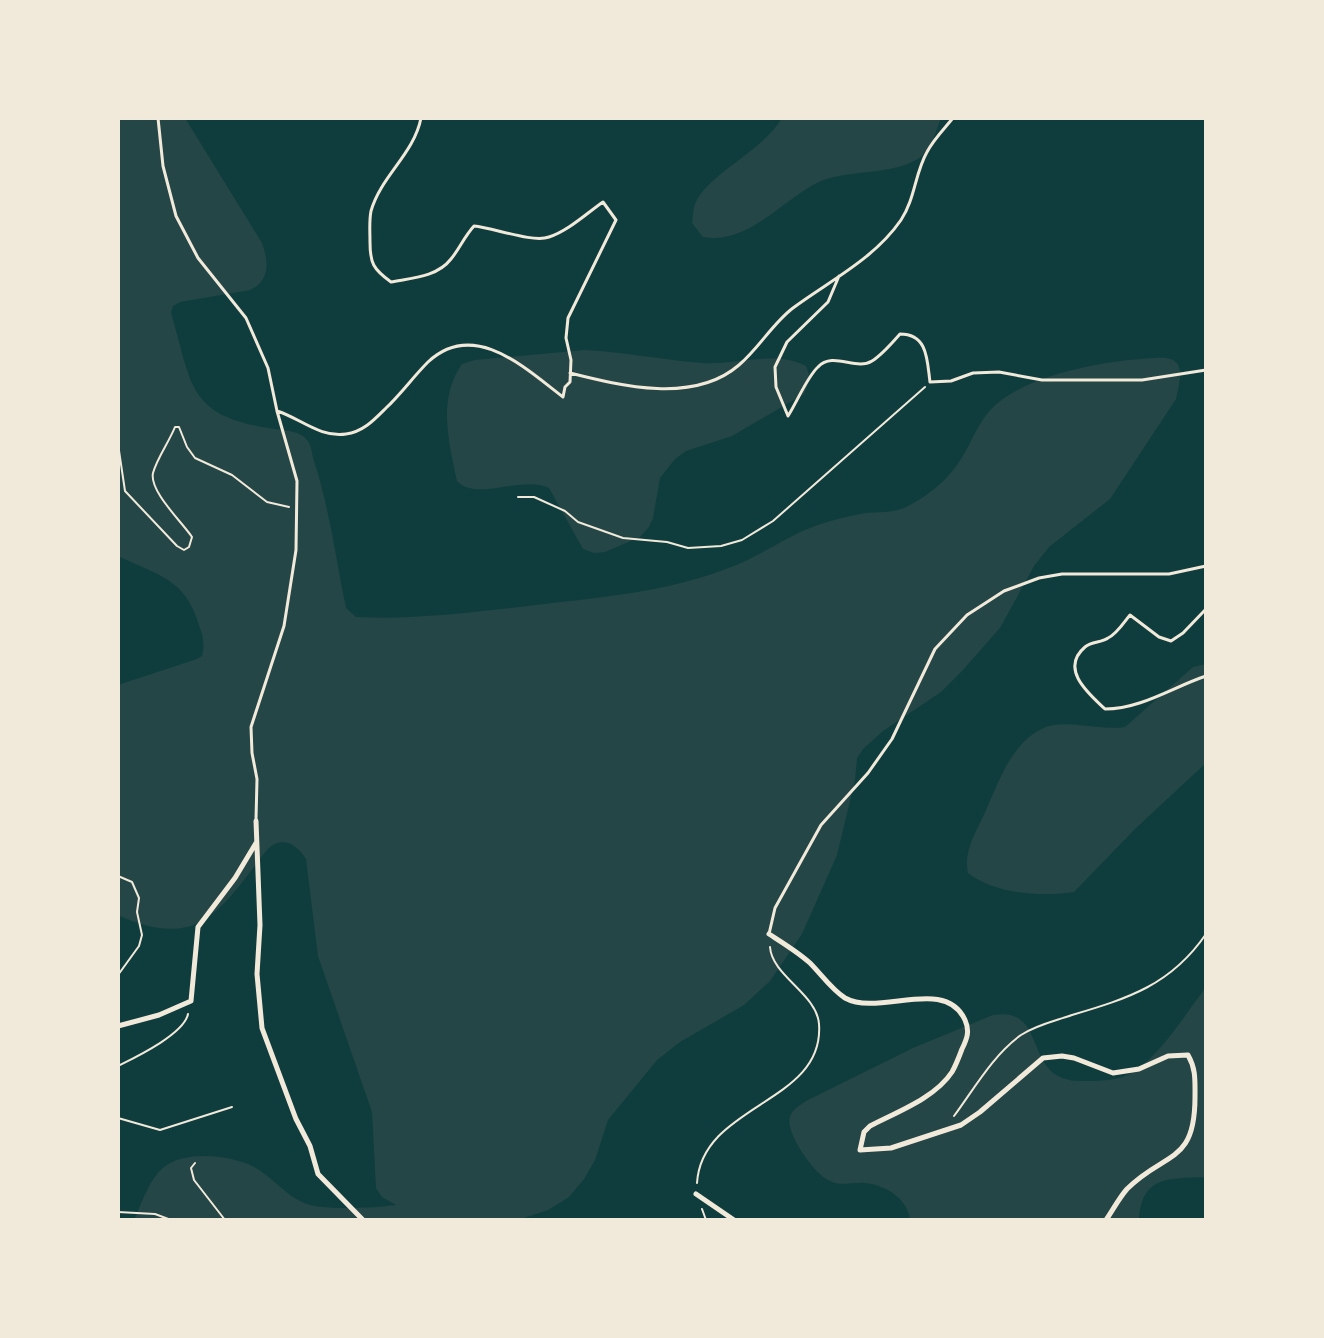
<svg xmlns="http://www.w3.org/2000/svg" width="1324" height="1338" font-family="Raleway,sans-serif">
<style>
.green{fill:#244646}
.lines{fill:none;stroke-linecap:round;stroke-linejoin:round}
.path{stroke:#f1e9da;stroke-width:2}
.service{stroke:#f1e9da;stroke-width:3}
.minor{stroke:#f1e9da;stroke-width:5}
</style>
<rect width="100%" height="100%" fill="#0f3d3e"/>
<path class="green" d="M118 118H185L262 243C269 262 270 281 250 290L180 302 173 306 171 313C193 387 187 416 274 429 285 430 301 431 308 441 312 447 312 457 315 464 330 511 336 560 346 608L356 617C416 620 476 612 536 605 602 597 669 592 731 567 761 556 788 535 818 525 832 520 850 516 865 513 878 512 894 513 906 507 925 498 945 482 957 465 968 450 974 432 984 418 1013 375 1107 360 1156 358 1187 356 1181 375 1176 399L1110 499 1049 547 1034 566 1000 628 962 671 941 692 883 731 863 749 857 758 855 780 837 855 802 934 770 981 744 1005 680 1042 657 1060 608 1120 595 1160 584 1179 569 1197 548 1210 518 1220H134C142 1203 149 1179 164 1167 186 1150 231 1155 254 1167 273 1177 288 1199 310 1205 332 1210 373 1208 396 1205L382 1197 376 1188 372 1112 318 956 306 859C298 846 285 836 270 847 264 852 259 861 254 867 239 886 224 908 202 921 176 936 143 927 118 915V685L197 659 202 656C205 645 203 636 199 625 185 578 159 576 118 556Z
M782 118H941C936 130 932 148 922 156 896 176 850 169 821 181 782 199 749 245 703 237L692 223C693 217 693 209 695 204 707 174 762 152 782 118Z
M585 350C625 352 663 360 702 363 736 365 775 350 806 366 811 377 809 383 804 394L732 436 686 451 675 459 660 478 653 518 649 527 640 537 605 552 594 553 583 549 549 488C522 475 477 502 457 481 449 443 437 399 462 364L475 360Z
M1206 664V763L1136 828 1074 892C1041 897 995 894 968 873 963 850 977 831 986 810 1000 779 1012 741 1046 727 1066 719 1102 731 1125 727L1193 667Z
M1206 987V1177C1168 1179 1142 1175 1139 1220H910C908 1199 886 1185 865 1183 853 1182 839 1187 828 1180 814 1173 785 1133 790 1117 792 1109 802 1104 808 1100L913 1048 993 1015C1034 1009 1029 1042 1048 1068 1056 1078 1069 1081 1081 1081 1095 1081 1110 1081 1123 1077 1156 1064 1185 1014 1206 987Z"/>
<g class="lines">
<path class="path" d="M118 444 125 491 177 546 184 550 189 547 192 537C182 522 149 491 153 473 157 458 169 442 175 427H179L187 447 195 458 232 475 267 502 289 507
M518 497H534L565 511 578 522 623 538 667 542 688 548 721 546 742 540 773 521 925 387
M118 876 132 882 139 898 137 912 142 935 139 946 118 975
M118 1066C136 1057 184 1034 188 1014
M954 1116C974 1089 993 1055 1021 1035 1036 1025 1055 1021 1072 1015 1129 998 1171 985 1206 934
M118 1118 160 1130 232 1107
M195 1163 191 1168 194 1180 225 1220
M697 1183C702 1103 825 1104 819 1024 817 994 772 976 770 947
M702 1209 706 1220
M118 1212 155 1214 171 1220"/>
<path class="service" d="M158 118 163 166 176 216 198 258 246 318 268 368 277 411 297 481 296 550 284 626 251 727 252 753 257 779 256 819
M839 276 828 302 787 342 775 367 776 387 788 416C797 402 807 377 818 367 833 351 856 371 872 361 882 355 892 343 900 334 928 334 927 360 930 382L951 381 973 373 999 372 1042 380H1142L1206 370
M570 373C622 386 694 404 739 365 759 348 773 323 793 308 831 280 874 259 901 220 915 199 915 173 927 152 933 140 944 129 953 118
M277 411C300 418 320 438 346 434 363 432 374 420 386 408 401 394 413 377 428 362 474 319 525 368 563 397L565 387 570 382 571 360 566 338 568 318 616 220 603 202C587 213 568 231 549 237 533 243 494 228 474 226 464 237 460 248 451 259 437 277 412 278 391 282 373 269 370 263 370 242 370 231 369 221 371 211 381 176 414 154 421 118
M1206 609 1183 633 1171 641 1159 637 1130 615C1124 622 1117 634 1108 638 1101 643 1092 641 1085 647 1059 669 1089 694 1105 709 1141 709 1173 687 1206 676
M769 934 775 908 821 825 868 773 892 739 935 649 967 615 1004 591 1039 578 1062 574H1169L1206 566"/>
<path class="minor" d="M256 821 260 925 257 974 262 1028 296 1119 310 1146 318 1174 363 1220
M769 934C783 943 798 952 810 963 821 974 832 990 845 998 879 1017 945 976 965 1020 970 1031 967 1039 962 1049 959 1057 956 1065 952 1072 935 1098 897 1112 870 1126L864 1132 860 1150 891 1148 961 1125 980 1112 1043 1058 1062 1056 1074 1058 1113 1073 1139 1069 1168 1056 1188 1055C1196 1069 1195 1080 1195 1097 1195 1165 1165 1151 1127 1189 1119 1198 1113 1210 1106 1220
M118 1026 159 1015 191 1001 198 927 235 878 256 843
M696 1194 734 1220"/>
</g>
<rect width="1324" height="1338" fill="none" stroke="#f1e9da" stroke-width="240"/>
</svg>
